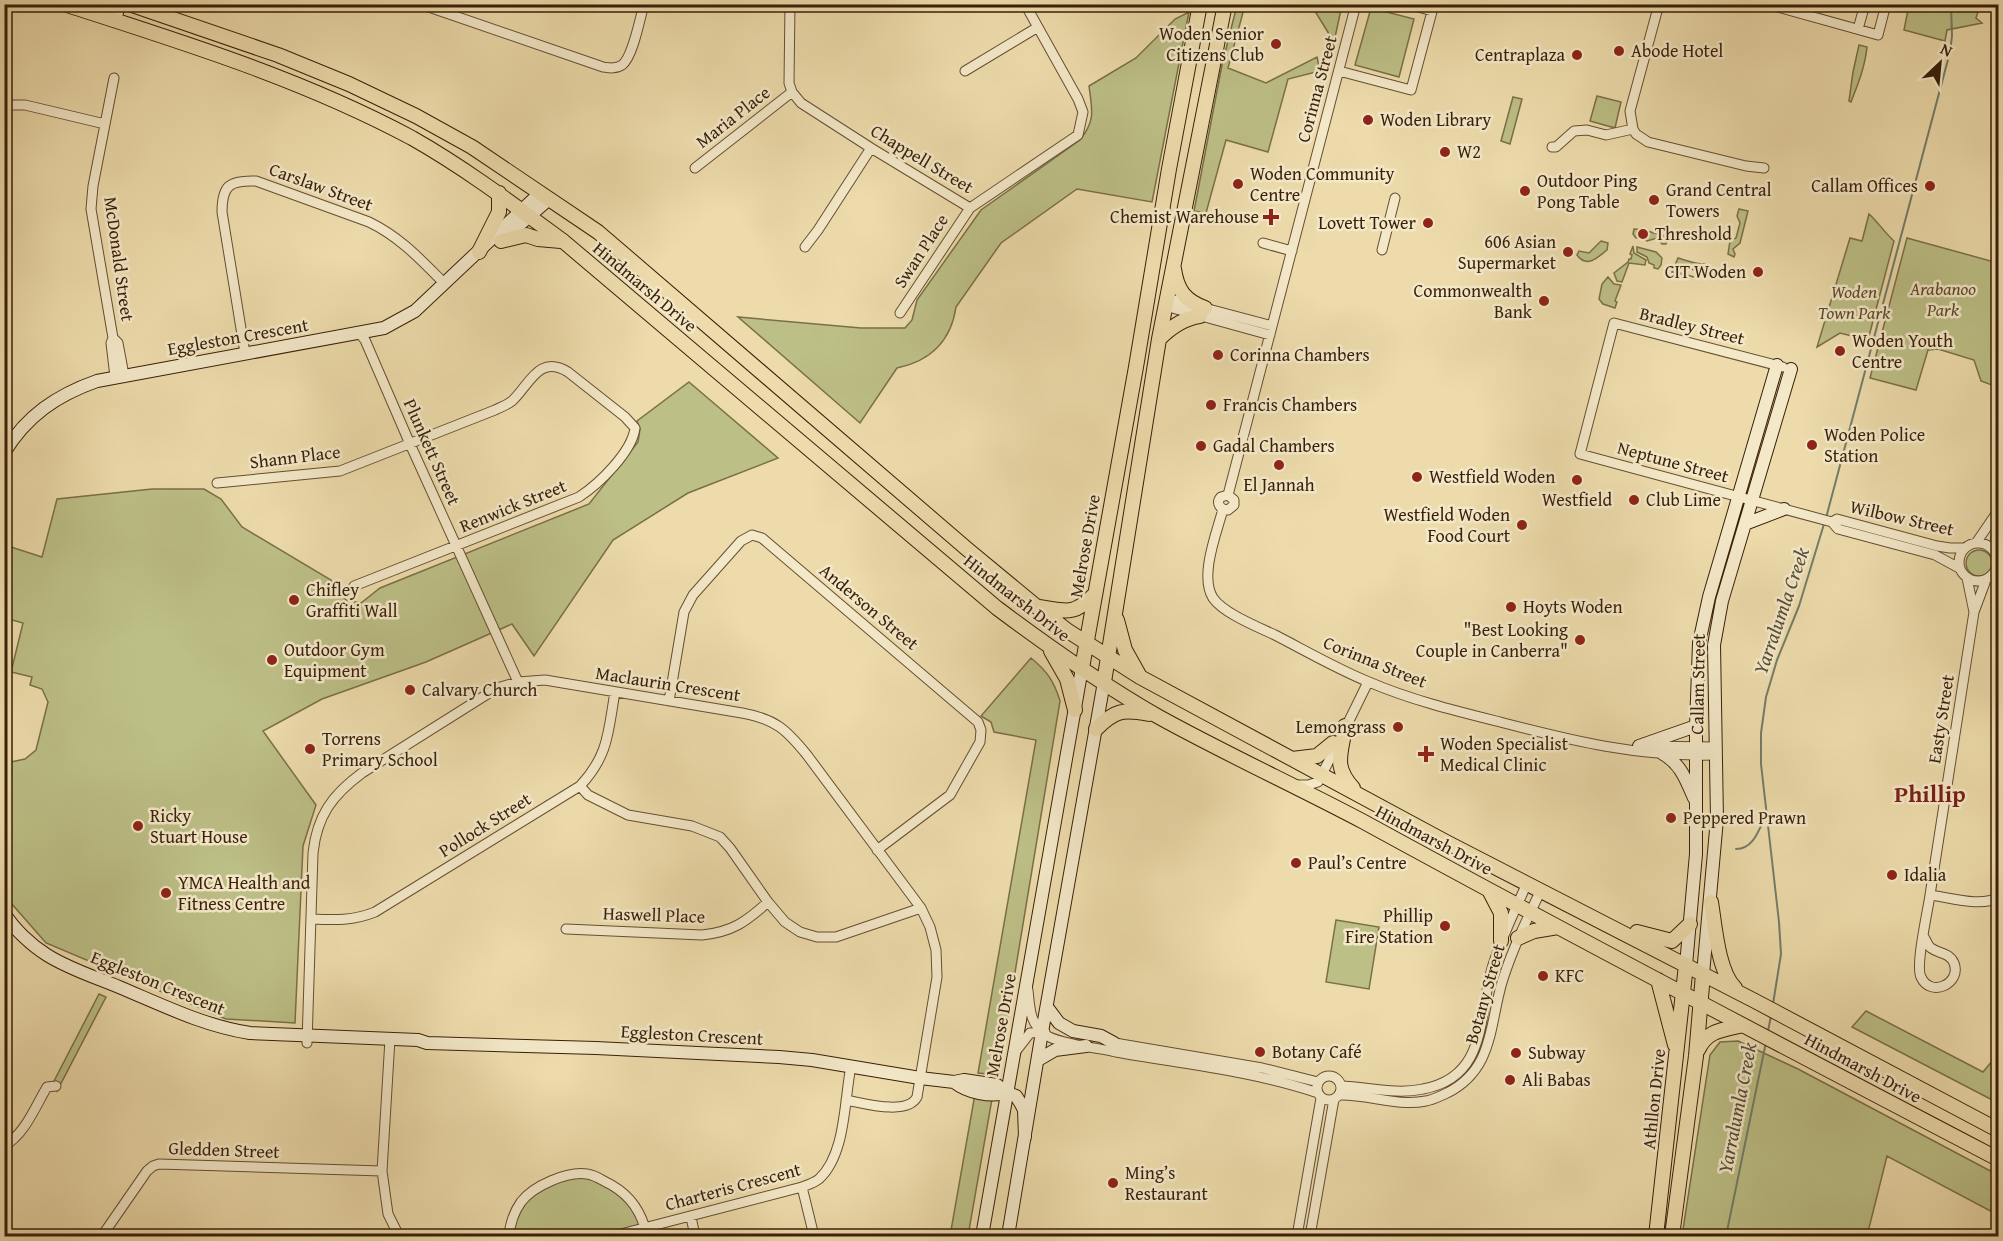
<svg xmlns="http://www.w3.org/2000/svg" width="2003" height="1241" font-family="'Gentium Book Plus',serif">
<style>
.green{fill:#bcbf86;stroke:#7a6f48;stroke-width:1.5}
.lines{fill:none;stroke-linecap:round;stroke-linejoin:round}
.stream{stroke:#737d6a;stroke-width:2}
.street-casing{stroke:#664e32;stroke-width:11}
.secondary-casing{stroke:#391f09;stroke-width:14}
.primary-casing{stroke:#391f09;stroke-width:16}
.street{stroke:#f3e8c8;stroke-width:9}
.secondary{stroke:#f3e8c8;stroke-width:12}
.primary{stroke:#eddbab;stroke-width:14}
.poi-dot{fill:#8f2418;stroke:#f3e8c8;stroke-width:2}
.labels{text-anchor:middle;stroke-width:5;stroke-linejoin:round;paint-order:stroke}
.poi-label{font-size:18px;fill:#391f09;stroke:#f3e8c8;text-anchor:start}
.street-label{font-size:18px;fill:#391f09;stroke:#f3e8c8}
.park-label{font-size:18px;font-style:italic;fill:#5a4728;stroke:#f3e8c8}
.water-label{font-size:20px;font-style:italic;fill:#564e3a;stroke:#f3e8c8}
.district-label{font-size:24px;font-weight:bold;fill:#7a1f14;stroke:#f3e8c8}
</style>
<rect width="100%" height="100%" fill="#eddbab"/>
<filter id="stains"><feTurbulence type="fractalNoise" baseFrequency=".00333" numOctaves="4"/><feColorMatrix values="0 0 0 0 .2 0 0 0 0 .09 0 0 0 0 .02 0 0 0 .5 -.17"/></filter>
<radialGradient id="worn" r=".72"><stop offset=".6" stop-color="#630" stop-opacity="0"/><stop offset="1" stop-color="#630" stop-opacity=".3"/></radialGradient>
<path class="green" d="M1237 5H1245L1228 68 1266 83 1317 57 1320 71 1288 79 1268 152 1226 140 1206 213 1194 211 1222 65Z
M1299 5H1342L1334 42 1313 8Z
M1909 5H1980L1976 18 1982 23 1947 30 1945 41 1904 30Z
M1371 8 1414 19 1399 77 1355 65Z
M1189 12 1152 202 1077 189 1001 243 956 307C951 341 930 361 897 368L860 423 738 317 861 328H905L912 320 917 300 981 210 1080 140C1096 120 1092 110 1089 86L1136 58 1175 19Z
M1859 45 1867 47C1865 67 1858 84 1851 102L1849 101 1853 72Z
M1597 96 1621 102 1615 128 1590 121Z
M1513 97 1522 99 1510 144 1501 141Z
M1739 209 1748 211 1740 243 1733 249 1735 254 1734 257 1728 254 1730 241 1736 238 1740 223 1737 216Z
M1869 214C1878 222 1884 232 1894 241L1868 340 1840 333 1817 347 1850 238 1862 241Z
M1634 229 1644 230 1668 237 1666 244H1662L1657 238 1647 241 1642 237 1636 238 1633 234Z
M1907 238 1998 263 1997 387 1981 381 1974 360 1938 349 1928 350 1916 390 1870 378Z
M1601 241 1608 243 1607 250C1598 257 1587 269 1577 255L1579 251 1589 253Z
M1633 246 1634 253 1646 260 1645 265 1629 263 1622 282 1617 281 1614 273 1628 262 1629 259H1631L1632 255 1630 254Z
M1637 247 1656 252 1662 258 1661 265 1658 269 1654 268V265L1649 263 1647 257 1637 252Z
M1678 258C1685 260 1699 265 1705 264L1707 266 1706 274 1680 265 1677 272 1694 277 1672 272Z
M1608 277 1614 284 1621 285 1615 301 1617 302 1615 308 1603 304 1599 299 1602 284Z
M689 382 778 458 688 493 613 540 534 656 512 624 426 662 322 699 263 731 316 805 303 846 295 1023 226 1019 46 943 11 903 5 889V761L11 762 25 759 36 750 48 702 42 689 30 685 32 677 11 672 23 623 5 618V545L42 557 57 499 152 489H204L221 499 242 527 331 580 346 600 361 603 380 588 589 504 638 442 640 429 637 421Z
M1966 563a13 13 0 1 1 26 0a13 13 0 1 1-26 0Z
M1031 658C1047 671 1054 681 1060 701L998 1075 978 1073 1036 740 994 732 991 722 981 716Z
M1336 920 1379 927 1369 989 1326 982Z
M99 994 106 997 57 1091 53 1083Z
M1866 1011 1983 1072 1998 1054V1103L1852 1027Z
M1738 1041 1798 1069 1998 1175V1215L1887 1156 1867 1236H1682L1710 1055 1720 1042Z
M975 1094 992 1099 968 1236H950Z
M589 1174 626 1193 645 1228 613 1236H509L519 1205 553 1180Z"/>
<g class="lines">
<path class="stream" d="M1826 518 1950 52 1952 36 1951 4
M1736 849C1754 849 1759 829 1766 815
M1773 1004 1781 954 1779 922 1761 764V733L1766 697 1777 660 1799 606 1824 524
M1768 1031 1771 1016
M1726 1236 1766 1042"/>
<defs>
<path id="street" d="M420 4 603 67C610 68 616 69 622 65 633 57 640 18 644 4
M790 4 789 83 792 92 801 103 871 148 970 208 1078 135 1083 112 1078 99 1025 4
M1409 4 1432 11
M1767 4 1878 35 1886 4
M1858 29 1865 4
M965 71 1038 27
M1339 71 1411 90 1434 4
M114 78 93 186 91 209 113 338 111 343 115 377
M4 107 13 105H25L105 124
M1633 129 1636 134 1648 142 1746 166 1764 168
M1633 129 1630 111 1659 4
M1552 147H1556L1574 131 1587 130 1606 135 1633 129
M695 168 792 92
M1263 243 1292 251
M805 247 818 230 871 148
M1382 250 1395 198
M1167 298 1272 326
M1165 306 1270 335
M900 313 970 208
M360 334 365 340 410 444 518 682
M113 338 118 343 124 375
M245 353 222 212C222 185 230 180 256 181L369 222C400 237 420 259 444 283
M1783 367 1614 323 1580 454 1832 522
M217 483 340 471 495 410C501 407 507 405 512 401 530 384 539 354 568 372L625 417 635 428C632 452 599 484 579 497L354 586
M1228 495 1221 497C1217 501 1218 506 1223 509 1217 532 1199 576 1213 598 1223 613 1258 627 1275 635 1306 651 1337 669 1369 682 1411 700 1456 711 1500 722 1573 741 1638 757 1715 755
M1228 495 1356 4
M1223 509 1228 510 1234 505V500L1228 495
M1959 562a19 19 0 1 1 38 0a19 19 0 1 1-38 0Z
M1976 543 1998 511
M1994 551 1998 520
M1959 568 1935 555 1838 529 1832 522 1837 519 1937 546 1950 548H1965
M1967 578 1974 612
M669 701 684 612 693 595 741 541 752 535 762 538 978 722 981 730 980 742 950 795 877 850
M1344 731 1368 682
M1645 746 1715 747
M1295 785H1308L1318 782 1338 743
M580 786 588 795 628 815 692 826 720 837 730 848 768 902 785 922 800 932 817 937H836L921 908
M1930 895C1948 897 1983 908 1998 897
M311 919C334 920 353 921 375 912L580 786C609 755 608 732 615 692
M566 929 702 935C732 932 746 922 768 902
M1924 937C1926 940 1928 946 1931 948 1939 954 1949 952 1954 963 1962 984 1930 998 1921 977 1915 966 1928 910 1930 895L1974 612 1986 580
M1028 990C1030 1008 1029 1023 1046 1035 1058 1044 1099 1048 1116 1052 1183 1064 1253 1071 1318 1093
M390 1039 382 1171 388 1214 399 1236
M1109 1042 1262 1068 1318 1082
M307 1043 313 853C317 816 332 795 362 773L497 688 518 682 545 680 742 713C775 719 786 729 807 755L921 908 930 927 936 950 937 977 917 1097C907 1116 863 1103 846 1100
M1016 1051 1030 1033 1045 1032
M1317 1088a12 12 0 1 1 24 0a12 12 0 1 1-24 0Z
M1341 1086C1368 1087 1396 1095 1423 1089 1488 1077 1478 1016 1492 968 1501 938 1515 911 1527 883
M1339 1095C1368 1094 1397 1107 1426 1101 1433 1100 1440 1096 1447 1093 1495 1069 1489 1023 1503 979 1513 948 1527 919 1541 890
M4 1146C25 1134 35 1107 47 1087L56 1086
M802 1187 814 1236
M691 1217 695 1236
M102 1236 147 1171 153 1166 159 1164 382 1171
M509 1236C510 1224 514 1212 521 1202 533 1186 567 1171 587 1174 593 1175 599 1178 604 1181 625 1191 638 1205 645 1228
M613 1236 802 1187C807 1185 814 1183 819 1179 846 1154 844 1101 851 1066
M1297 1236 1321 1098
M1310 1236 1334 1099"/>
<path id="secondary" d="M114 21 120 4
M501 241 549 199
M4 453C26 416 57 395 97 381L384 328 415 311 540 193
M1745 524 1784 509
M1639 746 1696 726
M1663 754C1681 764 1686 780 1694 798
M4 913C14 929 31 945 47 955 69 969 95 977 119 987 162 1005 204 1026 250 1033L418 1040 427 1043 596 1048 779 1057 812 1060 920 1078 954 1082 964 1080 997 1085 1007 1093 1016 1096 1021 1104 1024 1110 1025 1137
M1686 965 1696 854V726L1699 643 1709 597 1777 365
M1703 974 1717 819 1714 645 1722 601 1791 369
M1047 1007 1059 1023 1073 1031 1101 1036 1114 1043
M1038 1060 1055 1050 1086 1046
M954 1082C968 1093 990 1097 1007 1093
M982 1236 1082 668
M1008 1236 1042 1032 1104 682"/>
<path id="primary" d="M64 4C182 42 302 79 412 138 465 168 514 205 563 241L997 608C1049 647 1103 685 1159 717 1226 754 1296 786 1364 822 1574 937 1786 1048 1998 1159
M129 4 278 55 349 84 416 116 472 147 598 232 967 549 1037 607 1068 631 1140 677 1446 842 1755 1001 1998 1130
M501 241 526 235 538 239 561 241
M479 252 499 212V193
M1174 269C1177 290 1185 301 1205 308
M1159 339C1171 327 1184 318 1200 316
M1039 607C1067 611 1073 616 1094 595
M1117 620 1125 650 1139 675
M1051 651 1067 679 1075 710
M1082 668 1136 367 1169 169 1200 4
M1104 682 1159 339 1225 4
M1345 726C1342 753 1332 765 1353 788
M1096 729C1115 710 1123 709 1149 714
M1292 759 1317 756 1333 743
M1489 890 1501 913V941
M1711 902C1715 927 1718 971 1735 988
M1637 932 1672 941 1690 924
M1518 938 1534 931 1558 927
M1658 980 1675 1045
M1698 1050C1707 1030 1723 1030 1743 1025
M1656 1236 1686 965
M1672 1236 1696 1056 1703 974"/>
</defs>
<use href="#street" class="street-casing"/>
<use href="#secondary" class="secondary-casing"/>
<use href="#primary" class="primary-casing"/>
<use href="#street" class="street"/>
<use href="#secondary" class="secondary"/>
<use href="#primary" class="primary"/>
</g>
<g class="poi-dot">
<circle cx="1276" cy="44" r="6"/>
<circle cx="1619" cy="51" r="6"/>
<circle cx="1577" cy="55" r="6"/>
<circle cx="1368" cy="120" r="6"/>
<circle cx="1445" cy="152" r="6"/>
<circle cx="1238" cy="184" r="6"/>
<circle cx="1930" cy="186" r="6"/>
<circle cx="1525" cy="191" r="6"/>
<circle cx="1654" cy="200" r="6"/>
<path d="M1268 208h6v6h6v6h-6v6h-6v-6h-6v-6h6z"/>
<circle cx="1428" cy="223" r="6"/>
<circle cx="1643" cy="234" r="6"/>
<circle cx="1568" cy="252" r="6"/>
<circle cx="1758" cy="272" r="6"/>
<circle cx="1544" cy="301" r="6"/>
<circle cx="1840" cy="351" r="6"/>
<circle cx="1218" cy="355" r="6"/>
<circle cx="1211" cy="405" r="6"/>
<circle cx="1812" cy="445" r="6"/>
<circle cx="1201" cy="446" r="6"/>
<circle cx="1279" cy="465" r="6"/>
<circle cx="1417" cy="477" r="6"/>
<circle cx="1577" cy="480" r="6"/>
<circle cx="1634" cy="500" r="6"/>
<circle cx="1522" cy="525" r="6"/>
<circle cx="294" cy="600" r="6"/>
<circle cx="1511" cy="607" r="6"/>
<circle cx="1580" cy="640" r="6"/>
<circle cx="272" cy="660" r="6"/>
<circle cx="410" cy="690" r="6"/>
<circle cx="1398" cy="727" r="6"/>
<circle cx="310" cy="749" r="6"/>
<path d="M1423 745h6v6h6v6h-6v6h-6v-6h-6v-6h6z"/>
<circle cx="1671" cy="818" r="6"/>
<circle cx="138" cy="826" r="6"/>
<circle cx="1296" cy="863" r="6"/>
<circle cx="1892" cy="875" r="6"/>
<circle cx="166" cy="893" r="6"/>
<circle cx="1445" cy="926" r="6"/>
<circle cx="1543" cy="976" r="6"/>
<circle cx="1260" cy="1052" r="6"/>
<circle cx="1516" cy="1053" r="6"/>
<circle cx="1510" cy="1080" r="6"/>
<circle cx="1113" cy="1183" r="6"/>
</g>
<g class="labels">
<g class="poi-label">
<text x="1264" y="40" text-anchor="end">Woden Senior<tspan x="1264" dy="21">Citizens Club</tspan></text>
<text x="1631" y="57">Abode Hotel</text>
<text x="1565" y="61" text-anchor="end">Centraplaza</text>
<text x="1380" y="126">Woden Library</text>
<text x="1457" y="158">W2</text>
<text x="1250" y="180">Woden Community<tspan x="1250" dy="21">Centre</tspan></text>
<text x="1537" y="187">Outdoor Ping<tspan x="1537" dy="21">Pong Table</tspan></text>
<text x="1918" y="192" text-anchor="end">Callam Offices</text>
<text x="1666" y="196">Grand Central<tspan x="1666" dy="21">Towers</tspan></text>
<text x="1259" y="223" text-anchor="end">Chemist Warehouse</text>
<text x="1416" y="229" text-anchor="end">Lovett Tower</text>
<text x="1655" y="240">Threshold</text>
<text x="1556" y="248" text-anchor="end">606 Asian<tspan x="1556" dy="21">Supermarket</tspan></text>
<text x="1746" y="278" text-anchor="end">CIT Woden</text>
<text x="1532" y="297" text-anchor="end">Commonwealth<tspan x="1532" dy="21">Bank</tspan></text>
<text x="1852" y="347">Woden Youth<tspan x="1852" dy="21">Centre</tspan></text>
<text x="1230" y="361">Corinna Chambers</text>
<text x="1223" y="411">Francis Chambers</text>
<text x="1824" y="441">Woden Police<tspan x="1824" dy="21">Station</tspan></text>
<text x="1213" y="452">Gadal Chambers</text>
<text x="1429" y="483">Westfield Woden</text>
<text x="1279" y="491" text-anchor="middle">El Jannah</text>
<text x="1577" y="506" text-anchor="middle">Westfield</text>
<text x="1646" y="506">Club Lime</text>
<text x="1510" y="521" text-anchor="end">Westfield Woden<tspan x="1510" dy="21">Food Court</tspan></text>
<text x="306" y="596">Chifley<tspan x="306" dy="21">Graffiti Wall</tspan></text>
<text x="1523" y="613">Hoyts Woden</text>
<text x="1568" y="636" text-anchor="end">"Best Looking<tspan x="1568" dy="21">Couple in Canberra"</tspan></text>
<text x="284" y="656">Outdoor Gym<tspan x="284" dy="21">Equipment</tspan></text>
<text x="422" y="696">Calvary Church</text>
<text x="1386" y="733" text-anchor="end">Lemongrass</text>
<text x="322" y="745">Torrens<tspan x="322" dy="21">Primary School</tspan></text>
<text x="1440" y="750">Woden Specialist<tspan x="1440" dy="21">Medical Clinic</tspan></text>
<text x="150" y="822">Ricky<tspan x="150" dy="21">Stuart House</tspan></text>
<text x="1683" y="824">Peppered Prawn</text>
<text x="1308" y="869">Paul’s Centre</text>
<text x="1904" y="881">Idalia</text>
<text x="178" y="889">YMCA Health and<tspan x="178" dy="21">Fitness Centre</tspan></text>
<text x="1433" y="922" text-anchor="end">Phillip<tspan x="1433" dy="21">Fire Station</tspan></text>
<text x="1555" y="982">KFC</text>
<text x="1272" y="1058">Botany Café</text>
<text x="1528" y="1059">Subway</text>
<text x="1522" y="1086">Ali Babas</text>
<text x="1125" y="1179">Ming’s<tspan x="1125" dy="21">Restaurant</tspan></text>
</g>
<g class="street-label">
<text transform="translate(1317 89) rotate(-75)" y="6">Corinna Street</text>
<text transform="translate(733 117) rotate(-38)" y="6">Maria Place</text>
<text transform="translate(922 159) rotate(31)" y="6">Chappell Street</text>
<text transform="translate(321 187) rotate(20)" y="6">Carslaw Street</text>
<text transform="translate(921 251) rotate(-57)" y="6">Swan Place</text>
<text transform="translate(119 259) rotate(82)" y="6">McDonald Street</text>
<text transform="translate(645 287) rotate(40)" y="6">Hindmarsh Drive</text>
<text transform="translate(1692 326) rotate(14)" y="6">Bradley Street</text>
<text transform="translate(238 337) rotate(-10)" y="6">Eggleston Crescent</text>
<text transform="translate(432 452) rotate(66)" y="6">Plunkett Street</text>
<text transform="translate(295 457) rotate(-7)" y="6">Shann Place</text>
<text transform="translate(1673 462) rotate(15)" y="6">Neptune Street</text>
<text transform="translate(513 506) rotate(-22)" y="6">Renwick Street</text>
<text transform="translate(1902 518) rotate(13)" y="6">Wilbow Street</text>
<text transform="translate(1085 546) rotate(-80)" y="6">Melrose Drive</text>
<text transform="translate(1017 598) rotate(38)" y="6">Hindmarsh Drive</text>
<text transform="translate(869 607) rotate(40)" y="6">Anderson Street</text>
<text transform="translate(1375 662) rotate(22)" y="6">Corinna Street</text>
<text transform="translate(668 684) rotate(9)" y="6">Maclaurin Crescent</text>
<text transform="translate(1698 684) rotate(-89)" y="6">Callam Street</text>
<text transform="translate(1941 719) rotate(-81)" y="6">Easty Street</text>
<text transform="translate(485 825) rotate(-32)" y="6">Pollock Street</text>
<text transform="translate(1434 840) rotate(28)" y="6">Hindmarsh Drive</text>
<text transform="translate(654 915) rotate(2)" y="6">Haswell Place</text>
<text transform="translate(158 983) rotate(22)" y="6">Eggleston Crescent</text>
<text transform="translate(1485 994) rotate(-74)" y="6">Botany Street</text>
<text transform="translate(1001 1025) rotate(-80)" y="6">Melrose Drive</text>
<text transform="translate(692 1035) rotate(3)" y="6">Eggleston Crescent</text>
<text transform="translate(1863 1068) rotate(28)" y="6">Hindmarsh Drive</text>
<text transform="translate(1654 1099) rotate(-84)" y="6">Athllon Drive</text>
<text transform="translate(224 1150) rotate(2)" y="6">Gledden Street</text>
<text transform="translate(733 1187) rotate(-15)" y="6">Charteris Crescent</text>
</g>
<g class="park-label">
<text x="1943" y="295">Arabanoo<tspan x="1943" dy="21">Park</tspan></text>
<text x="1854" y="298">Woden<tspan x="1854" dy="21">Town Park</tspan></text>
</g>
<g class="water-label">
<text transform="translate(1781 611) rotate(-71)" y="7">Yarralumla Creek</text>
<text transform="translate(1737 1108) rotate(-79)" y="7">Yarralumla Creek</text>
</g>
<g class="district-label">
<text x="1930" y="802">Phillip</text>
</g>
</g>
<rect width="2003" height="1241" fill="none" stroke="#eddbab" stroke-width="24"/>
<rect x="6" y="6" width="1991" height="1229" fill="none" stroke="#391f09" stroke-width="3"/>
<rect x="12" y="12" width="1979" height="1217" fill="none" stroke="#391f09" stroke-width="1.5"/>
<g transform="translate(1940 63) rotate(26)" stroke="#f3e8c8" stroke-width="4.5" paint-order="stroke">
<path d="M0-4.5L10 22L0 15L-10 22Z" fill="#391f09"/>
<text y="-9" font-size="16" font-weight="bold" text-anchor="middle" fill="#391f09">N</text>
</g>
<rect width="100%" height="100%" filter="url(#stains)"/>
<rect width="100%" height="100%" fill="url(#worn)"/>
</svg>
